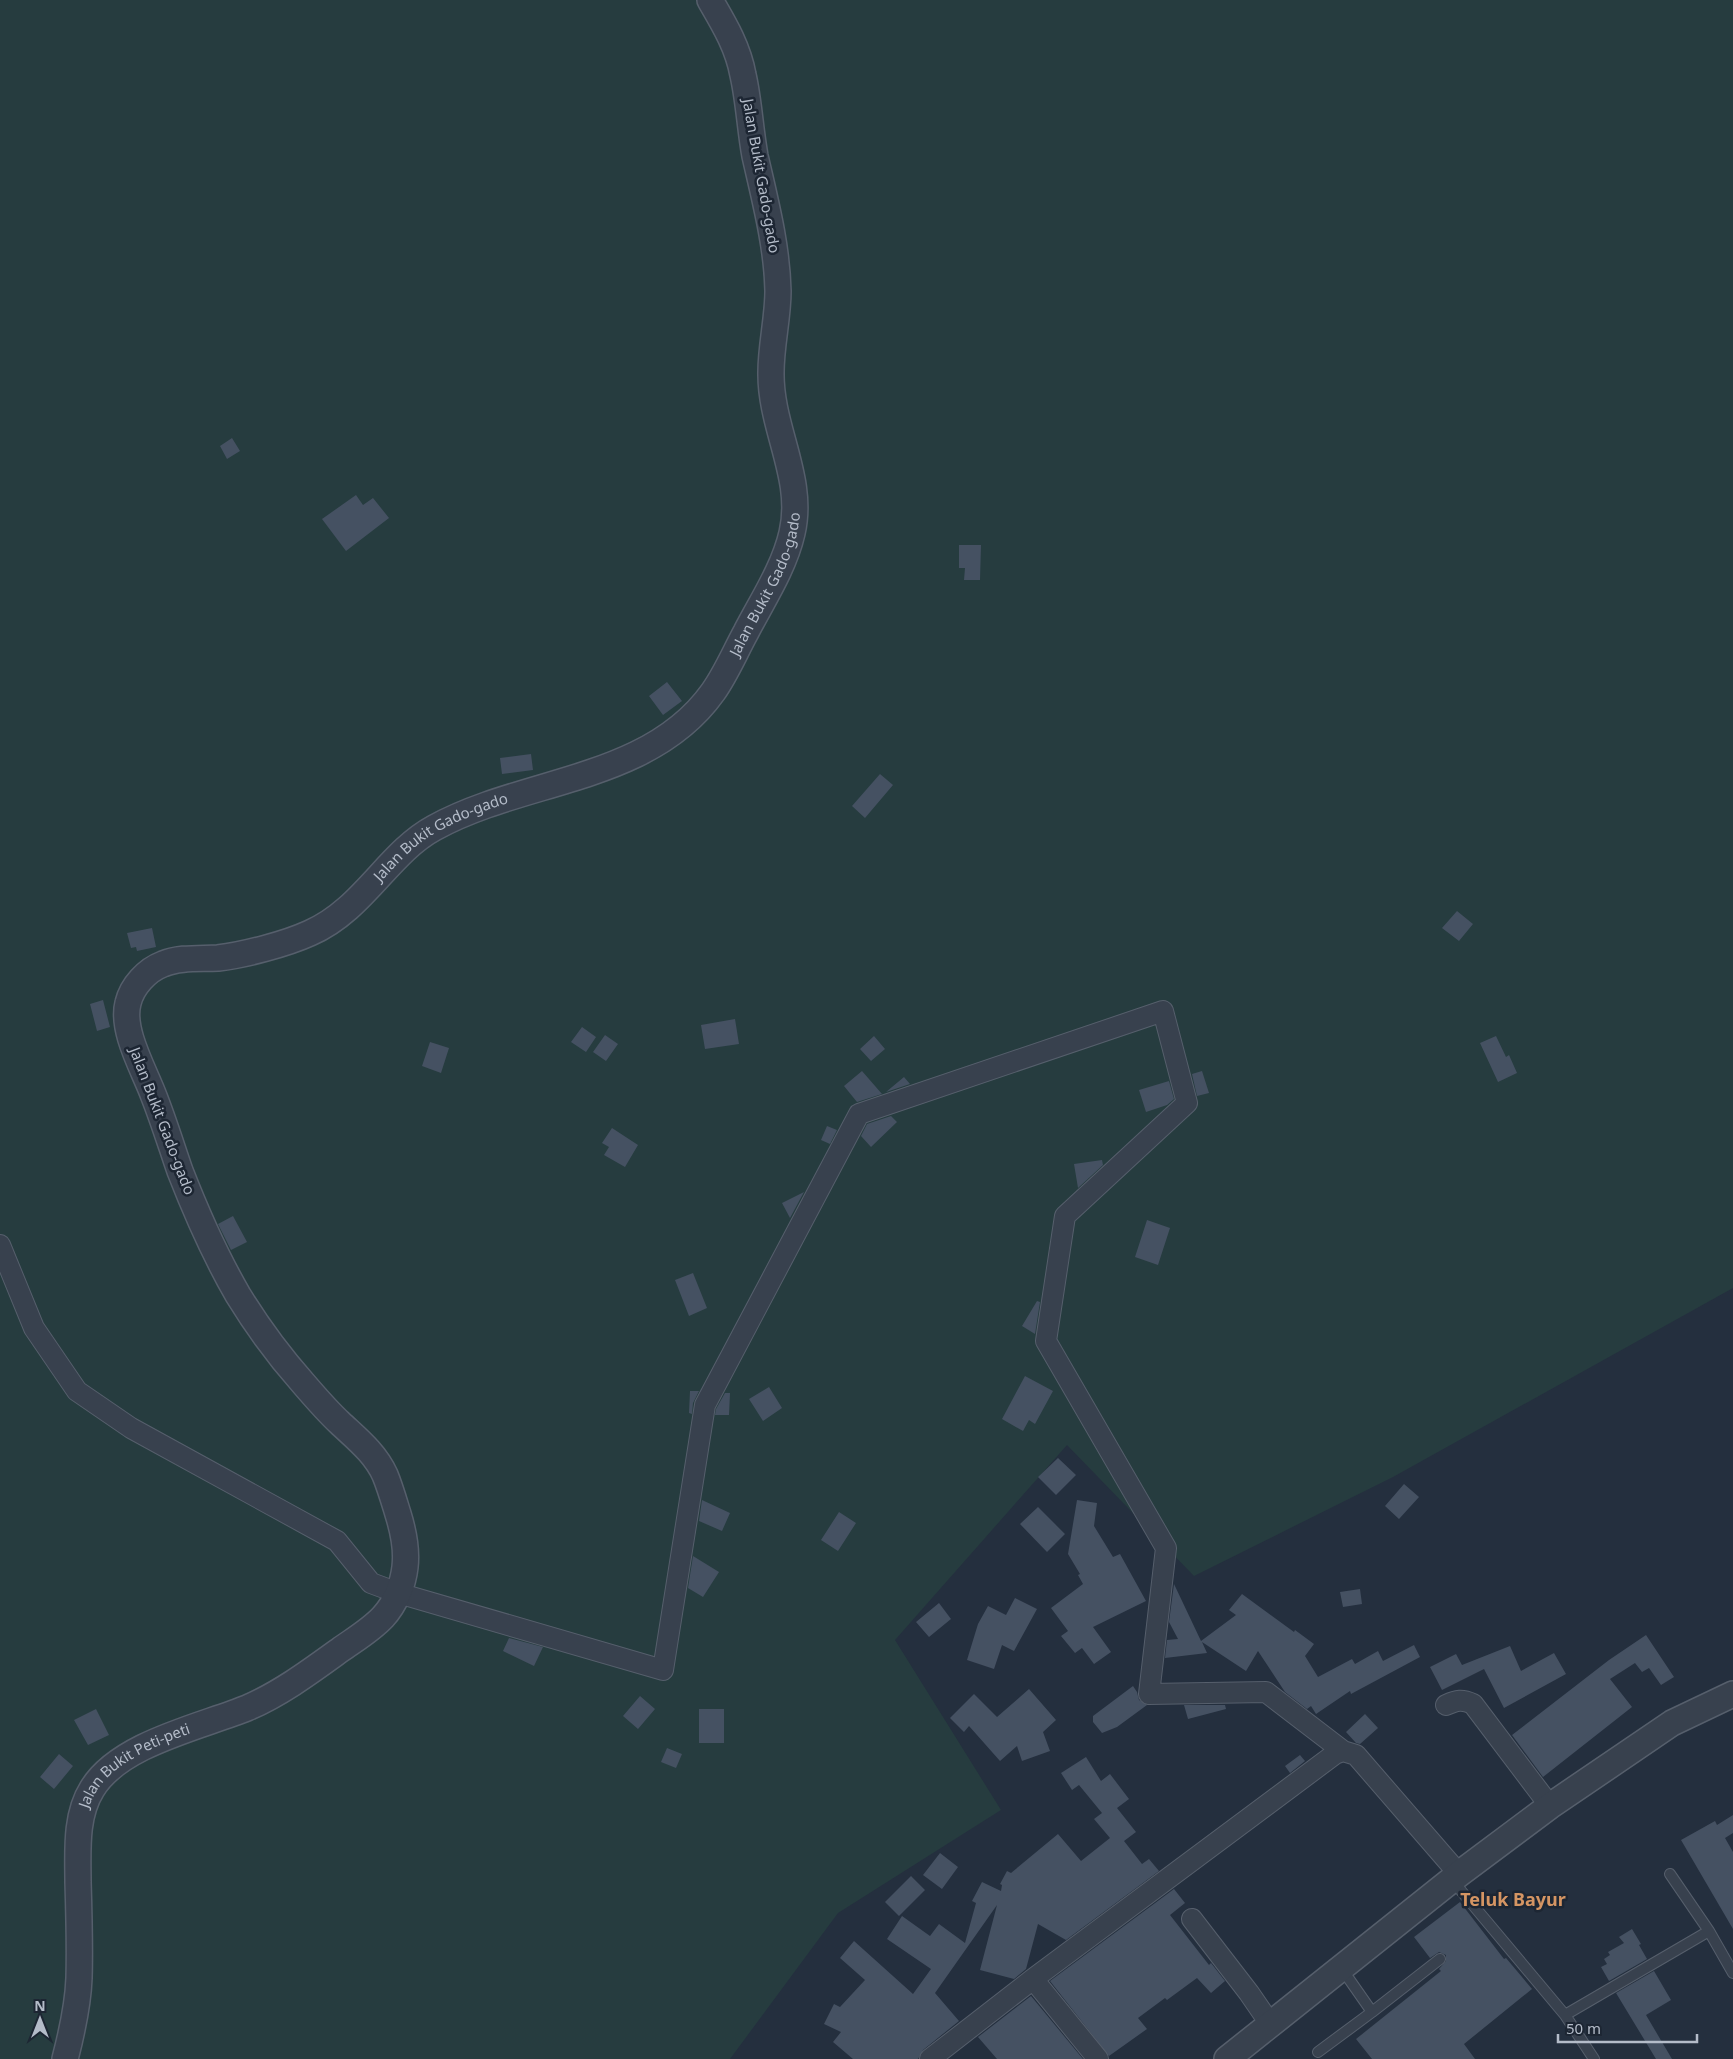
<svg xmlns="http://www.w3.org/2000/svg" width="1733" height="2059" font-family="'Noto Sans',sans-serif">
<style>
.green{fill:#263c3f}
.building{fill:#455162}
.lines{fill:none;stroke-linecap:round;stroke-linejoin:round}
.service-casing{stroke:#565f6c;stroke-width:12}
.minor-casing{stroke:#565f6c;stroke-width:22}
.tertiary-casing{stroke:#565f6c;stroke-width:28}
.service{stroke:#38414e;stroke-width:10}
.minor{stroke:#38414e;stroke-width:20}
.tertiary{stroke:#38414e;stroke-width:25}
.labels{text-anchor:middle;stroke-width:5;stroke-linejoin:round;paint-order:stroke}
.street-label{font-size:15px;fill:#b4bcc9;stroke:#1d2633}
.quarter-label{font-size:18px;font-weight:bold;fill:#d59563;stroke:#1d2633}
</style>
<rect width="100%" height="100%" fill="#242f3e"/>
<path class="green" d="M0 0H1733V1288L1393 1477 1194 1576 1067 1445 895 1640 1001 1810 838 1913 730 2059H0Z"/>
<path class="building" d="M232 438 240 451 227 459 220 446Z
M356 495 363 505 373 498 389 518 346 551 322 519Z
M959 545H981L980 580H964L965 568H959Z
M667 682 682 701 663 715 649 696Z
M531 754 533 770 502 774 500 758Z
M880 774 893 785 865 818 852 806Z
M1457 911 1473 924 1459 941 1442 928Z
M152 928 156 947 137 951 136 947 131 948 127 933Z
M103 1000 110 1027 97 1031 90 1004Z
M735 1019 739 1044 705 1049 701 1025Z
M582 1027 596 1037 586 1052 571 1042Z
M605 1035 618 1044 606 1061 593 1052Z
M874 1036 885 1049 871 1061 860 1049Z
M1496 1036 1506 1057 1509 1055 1517 1073 1498 1082 1480 1043Z
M430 1042 449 1048 441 1073 422 1066Z
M862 1071 882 1094 857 1102 844 1086Z
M1202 1071 1209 1093 1197 1096 1192 1074Z
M904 1077 910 1084 886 1092Z
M1169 1081 1174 1099 1167 1105 1146 1112 1139 1090Z
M891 1116 897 1122 871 1147 861 1136 867 1124Z
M827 1126 837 1130 830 1144 821 1140Z
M612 1128 638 1145 625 1167 604 1155 609 1147 602 1143Z
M1102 1160 1103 1165 1078 1188 1074 1164Z
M804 1192 790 1218 782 1203Z
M233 1216 247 1242 231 1250 218 1224Z
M1147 1220 1170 1228 1158 1265 1135 1257Z
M693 1273 707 1308 689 1316 675 1280Z
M1037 1301 1040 1302 1035 1334 1022 1326Z
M1025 1376 1053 1391 1035 1424 1029 1420 1023 1431 1002 1419Z
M769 1387 782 1408 763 1421 749 1399Z
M690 1391H699L693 1403 692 1414 689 1413Z
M725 1393H730L729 1415H715L716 1409Z
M1058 1458 1076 1475 1056 1495 1038 1477Z
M1404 1484 1419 1497 1399 1519 1385 1506Z
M702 1500 730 1513 722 1531 699 1521Z
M1077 1500 1097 1503 1094 1526 1113 1557 1120 1554 1146 1601 1093 1627 1111 1652 1094 1664 1082 1648 1075 1653 1061 1636 1068 1631 1051 1608 1083 1584 1078 1575 1080 1574 1068 1554Z
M1038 1507 1065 1534 1047 1552 1020 1524Z
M839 1512 856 1523 838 1551 821 1540Z
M693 1556 719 1572 703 1597 688 1588Z
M1174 1584 1201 1641 1236 1615 1229 1610 1242 1594 1294 1632 1295 1630 1314 1644 1305 1656 1318 1677 1352 1659 1355 1664 1378 1651 1383 1661 1414 1645 1420 1657 1351 1694 1350 1691 1316 1714 1311 1706 1307 1709 1285 1692 1258 1651 1246 1671 1202 1642 1207 1653 1165 1658 1167 1640 1178 1639 1169 1622Z
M1360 1589 1362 1604 1343 1607 1340 1592Z
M1015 1598 1037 1609 1014 1651 1002 1645 994 1669 967 1660 978 1624 988 1606 1006 1615Z
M939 1603 951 1619 929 1637 916 1622Z
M1646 1635 1674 1677 1661 1685 1649 1668 1642 1672 1635 1663 1610 1679 1632 1707 1543 1777 1512 1735 1609 1660Z
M509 1638 543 1647 534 1666 503 1651Z
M1510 1646 1521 1671 1554 1653 1566 1674 1504 1708 1484 1669 1442 1690 1430 1667 1456 1654 1462 1665Z
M1133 1686 1137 1692 1139 1700 1147 1705 1117 1727 1102 1733 1093 1722V1716Z
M1029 1689 1056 1720 1043 1732 1050 1751 1022 1761 1017 1746 1000 1761 969 1726 964 1732 950 1718 974 1694 997 1717Z
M640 1696 655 1709 638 1729 623 1716Z
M1184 1705H1225L1226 1709 1188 1719Z
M96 1709 109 1735 88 1745 74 1720Z
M699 1709H724V1743H699Z
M1365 1714 1378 1728 1360 1744 1356 1743 1346 1732Z
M667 1748 682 1754 676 1768 661 1762Z
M59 1754 73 1766 54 1789 40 1777Z
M1300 1755 1305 1761 1290 1773 1285 1766Z
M1086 1757 1101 1781 1110 1774 1129 1799 1117 1808 1136 1832 1124 1841 1142 1864 1149 1859 1159 1871 1066 1940 1038 1924 1026 1969 1014 1979 980 1970 997 1905 935 1993 959 2021 923 2050 918 2059H853L833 2042 841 2032 824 2024 834 2004 840 2007 865 1980 840 1958 854 1941 913 1994 931 1969 887 1939 902 1916 930 1936 939 1924 965 1943 976 1903 972 1901 982 1882 1001 1891 1002 1885 1000 1884 1007 1871 1011 1873 1058 1834 1081 1861 1110 1838 1094 1819 1102 1813 1079 1785 1072 1790 1061 1773Z
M1733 1815V1833L1725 1838 1733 1852V1929L1681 1840 1715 1821 1717 1825Z
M940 1853 958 1867 942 1889 923 1875Z
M911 1876 925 1890 899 1916 885 1902Z
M1174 1889 1185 1903 1170 1915 1209 1965 1211 1963 1225 1981 1211 1993 1197 1978 1167 2000 1165 1998 1138 2018 1147 2029 1109 2056 1050 1981Z
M1460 1902 1504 1959 1506 1958 1532 1989 1464 2044 1475 2059H1372L1356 2039 1441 1971 1439 1969 1446 1961V1955L1439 1952 1430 1958 1414 1937Z
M1632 1929 1641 1944 1639 1945 1647 1959 1609 1981 1601 1967 1607 1964 1604 1959 1610 1955 1608 1952 1624 1943 1619 1937Z
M1654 1971 1671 2000 1646 2015 1672 2059H1656L1616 1993Z
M1031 1996 1083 2059H997L978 2037Z"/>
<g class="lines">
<defs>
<path id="service" d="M1670 1874 1709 1931 1733 1973
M1452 1880 1565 2015 1594 2059
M1372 2012 1440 1959
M1565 2015 1709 1931
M1318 2052 1372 2012 1342 1969"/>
<path id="minor" d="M0 1245 34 1328 77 1391 131 1428 337 1541 371 1583 398 1593 663 1670 705 1405 859 1114 1163 1011 1187 1103 1065 1216 1046 1341 1166 1548 1149 1694 1266 1692 1343 1751
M1446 1705C1457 1700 1462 1699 1473 1704L1550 1806
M1192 1919 1249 1993 1271 2025
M1033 1979 1098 2059
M930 2059 1033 1979 1335 1754 1343 1751 1356 1755 1459 1874"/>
<g id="tertiary">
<path id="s1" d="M65 2059C72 2032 78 2006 79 1978 80 1946 79 1914 78 1882 78 1852 75 1816 92 1789 119 1744 200 1727 247 1708 280 1694 311 1671 340 1650 354 1640 371 1630 383 1617 395 1604 403 1585 405 1567 407 1550 403 1530 398 1514 394 1501 390 1487 385 1475 375 1453 357 1439 340 1423 327 1411 315 1397 303 1383 279 1356 257 1326 238 1295 216 1257 196 1212 180 1171 171 1145 163 1119 153 1094 143 1068 121 1030 128 1003 132 986 147 970 163 964 180 957 200 959 218 958 244 955 286 944 310 933 363 910 388 853 434 828 524 778 649 782 713 692 726 674 735 652 746 632 762 601 784 568 792 533 805 478 770 428 771 372 771 345 778 318 778 291 777 245 765 200 755 156 750 129 749 101 743 75 738 47 724 24 710 0"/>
<path d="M1227 2059 1459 1874 1550 1806 1672 1723 1733 1694"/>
</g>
</defs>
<use href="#service" class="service-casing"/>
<use href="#minor" class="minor-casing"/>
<use href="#tertiary" class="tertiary-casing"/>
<use href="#service" class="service"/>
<use href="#minor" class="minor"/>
<use href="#tertiary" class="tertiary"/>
</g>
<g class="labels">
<g class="street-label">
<text transform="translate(761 176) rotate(80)" y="5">Jalan Bukit Gado-gado</text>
<text dy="5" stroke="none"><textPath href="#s1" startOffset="2119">Jalan Bukit Gado-gado</textPath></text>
<text dy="5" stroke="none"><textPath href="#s1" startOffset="1684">Jalan Bukit Gado-gado</textPath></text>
<text transform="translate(162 1121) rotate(69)" y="5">Jalan Bukit Gado-gado</text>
<text dy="5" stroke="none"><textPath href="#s1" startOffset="322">Jalan Bukit Peti-peti</textPath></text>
</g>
<g class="quarter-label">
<text x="1513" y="1906">Teluk Bayur</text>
</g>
</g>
<g transform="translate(40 2019)" stroke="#1d2633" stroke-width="4" paint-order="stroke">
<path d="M0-4L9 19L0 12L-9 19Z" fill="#b4bcc9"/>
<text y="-8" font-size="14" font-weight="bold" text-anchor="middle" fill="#b4bcc9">N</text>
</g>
<path d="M1558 2034v8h139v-8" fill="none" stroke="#b4bcc9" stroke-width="2.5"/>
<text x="1566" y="2034" font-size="15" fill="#b4bcc9" stroke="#1d2633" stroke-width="4" paint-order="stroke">50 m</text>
</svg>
